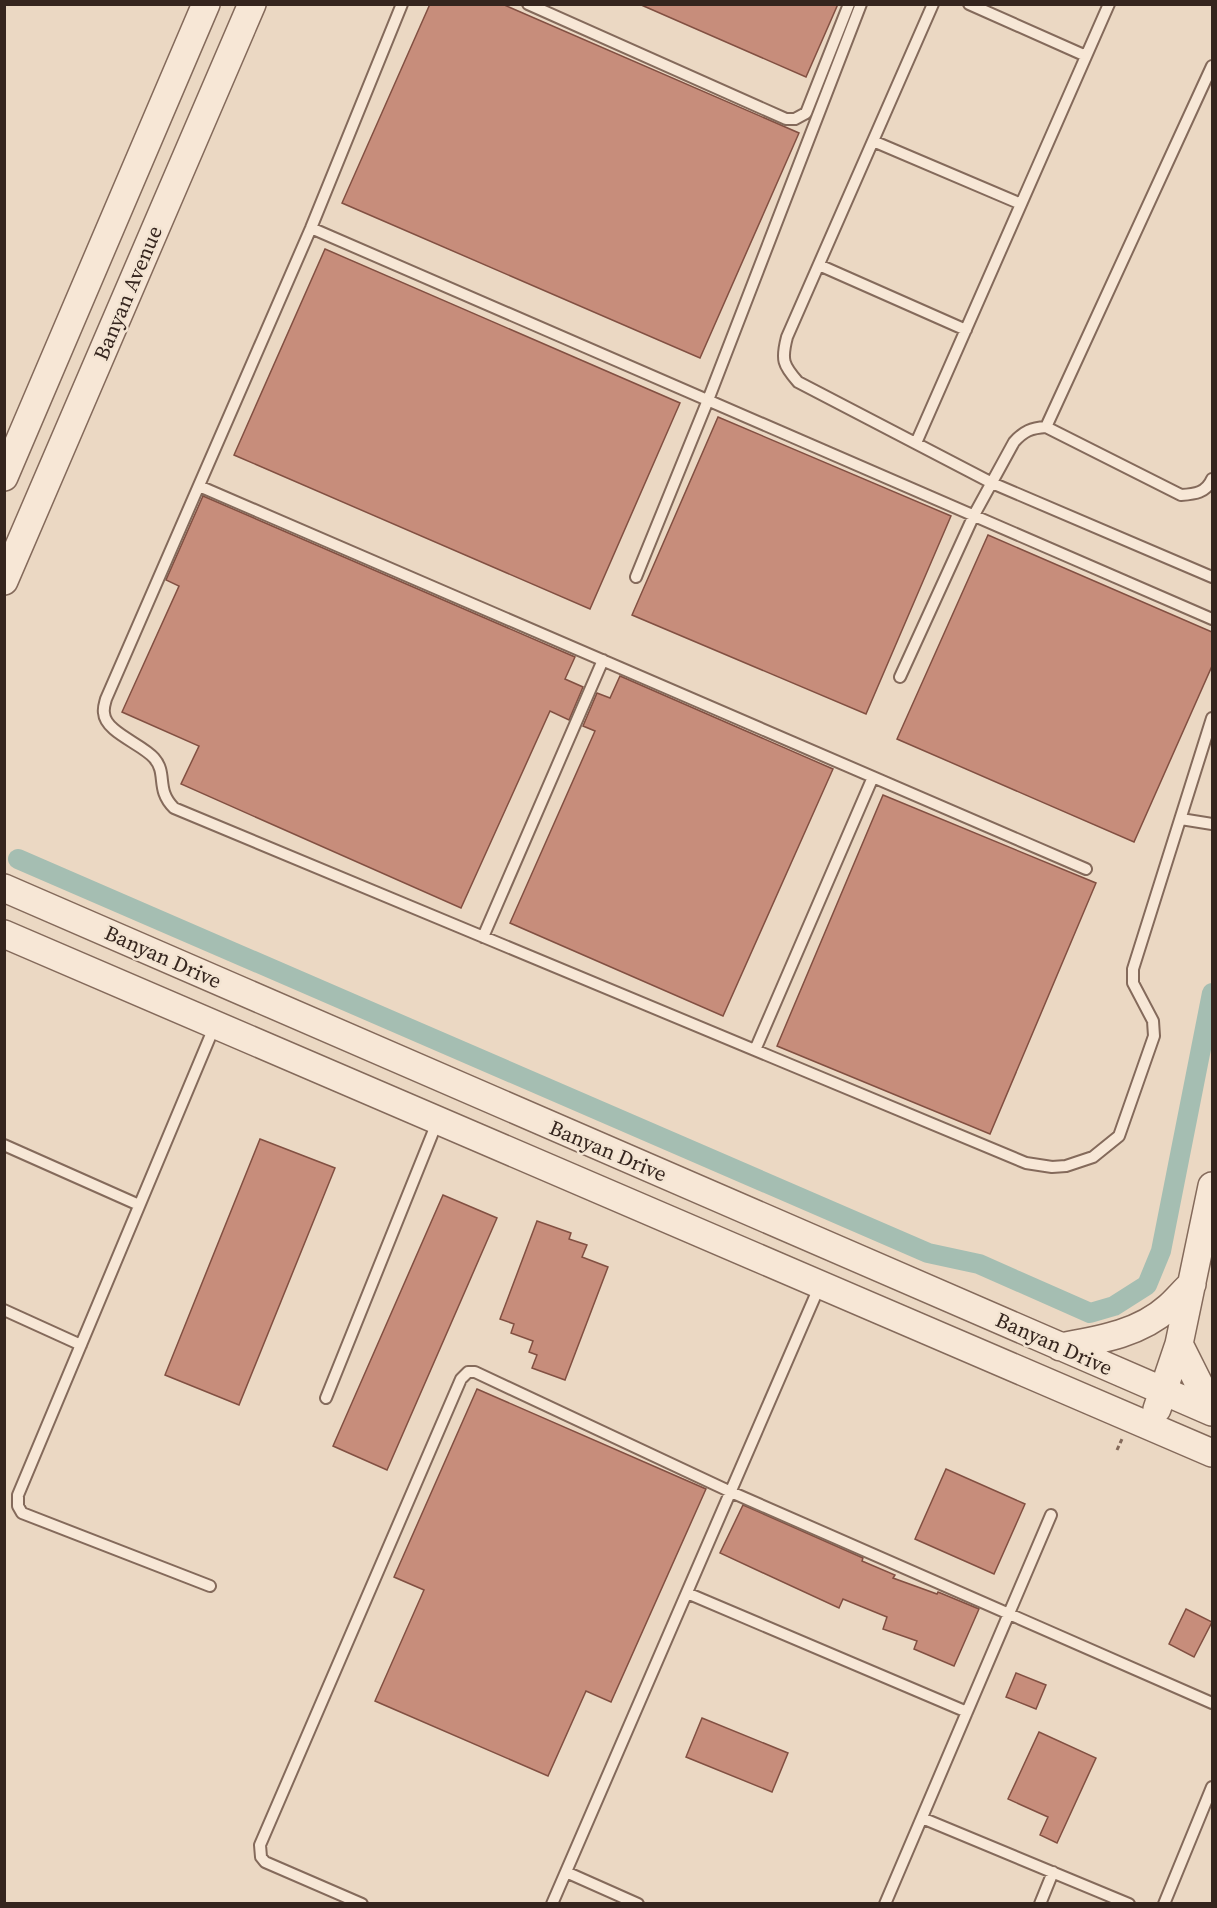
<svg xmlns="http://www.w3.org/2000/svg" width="1217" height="1908" font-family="'Source Serif 4',serif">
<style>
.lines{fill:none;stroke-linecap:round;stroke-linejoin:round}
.canal{stroke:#a5beb2;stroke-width:20}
.building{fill:#c78d7b;stroke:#825042;stroke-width:1.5}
.service-casing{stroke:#846a5b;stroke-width:14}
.tertiary-casing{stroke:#846a5b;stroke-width:30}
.path{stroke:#846a5b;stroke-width:3;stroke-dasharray:4.5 3;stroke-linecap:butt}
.service{stroke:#f7e7d6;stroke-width:10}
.tertiary{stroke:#f7e7d6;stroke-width:27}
.labels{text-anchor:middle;stroke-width:5;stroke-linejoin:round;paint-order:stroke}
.street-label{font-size:21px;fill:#35251e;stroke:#f3e4d2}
</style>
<rect width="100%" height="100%" fill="#ebd8c3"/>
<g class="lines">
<path class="canal" d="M18 859 928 1253 979 1264 1090 1313 1114 1306 1147 1285 1161 1251 1212 993"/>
</g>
<path class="building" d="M430 4H502L799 133 700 358 342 203Z
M639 4H838L806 77Z
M325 249 680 403 590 609 234 455Z
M718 417 951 516 866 714 632 615Z
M203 496 575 657 565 679 583 687 569 720 550 711 461 908 181 784 199 746 122 712 179 586 166 580Z
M988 535 1212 632V666L1134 842 897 739Z
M620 676 833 769 723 1016 510 923 595 731 583 726 597 693 610 698Z
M883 795 1096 883 990 1134 777 1046Z
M260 1139 335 1168 239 1405 165 1375Z
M443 1195 497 1218 387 1470 333 1446Z
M537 1221 571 1233 569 1239 587 1245 582 1257 608 1267 565 1380 532 1368 537 1355 529 1352 533 1341 511 1333 514 1324 500 1319Z
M477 1389 706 1489 611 1702 586 1691 548 1776 375 1701 424 1590 394 1577Z
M946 1469 1025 1504 994 1574 915 1539Z
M743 1505 863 1558 862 1561 895 1575 893 1578 937 1594 938 1592 979 1609 954 1666 914 1649 917 1641 883 1629 887 1617 843 1599 839 1608 720 1553Z
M1186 1609 1212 1622 1194 1657 1169 1644Z
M1016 1673 1046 1685 1036 1709 1006 1697Z
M702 1718 788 1753 772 1792 686 1757Z
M1039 1732 1096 1758 1057 1843 1040 1835 1048 1817 1008 1799Z"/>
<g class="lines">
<defs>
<path id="service" d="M402 4 311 228 106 699C105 703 103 708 104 713 105 732 142 744 154 758 168 774 155 789 174 808L1026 1163 1052 1167 1066 1166 1093 1157 1119 1136 1154 1036 1153 1021 1133 983V969L1212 718
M528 4 786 119H795L806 113 849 4
M933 4 787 337C781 360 783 365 798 382L992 483 1212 577
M969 4 1086 56
M873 141 1021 204
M311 228 1212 619
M819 265 966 330
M1046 427 1212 66
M916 443 1109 4
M199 486 1086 869
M636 577 708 400 861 4
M900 677 974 515 1014 442C1024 431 1031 428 1046 427L1181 495C1195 494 1206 493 1212 479
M1181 819 1212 824
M483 937 603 660
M755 1050 873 777
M4 1145 139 1205
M4 1310 81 1345
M326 1398 438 1120
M210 1586 22 1513 18 1506V1495L215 1025
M687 1593 967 1712
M922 1818 1129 1904
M566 1872 638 1904
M362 1904 265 1862 261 1857 260 1845 461 1379 468 1372H475L731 1492 1212 1703
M552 1904 820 1285
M885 1904 1051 1515
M1040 1904 1053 1872
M1164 1904 1212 1787"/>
<path id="tertiary" d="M4 477 206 4
M4 581 252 4
M4 888 1212 1412
M4 934 1212 1453
M1179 1344 1212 1410
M1060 1347C1099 1340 1139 1334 1169 1307 1177 1300 1184 1291 1192 1284
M1157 1409 1179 1344 1212 1186"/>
</defs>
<use href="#service" class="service-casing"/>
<use href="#tertiary" class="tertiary-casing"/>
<path class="path" d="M1117 1450 1122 1439"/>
<use href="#service" class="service"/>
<use href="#tertiary" class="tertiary"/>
</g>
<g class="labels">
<g class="street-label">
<text transform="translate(128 293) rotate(-67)" y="7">Banyan Avenue</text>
<text transform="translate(163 957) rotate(24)" y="7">Banyan Drive</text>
<text transform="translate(608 1151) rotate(23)" y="7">Banyan Drive</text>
<text transform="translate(1054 1344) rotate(24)" y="7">Banyan Drive</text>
</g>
</g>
<rect width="1217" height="1908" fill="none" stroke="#35251e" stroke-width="12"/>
</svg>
